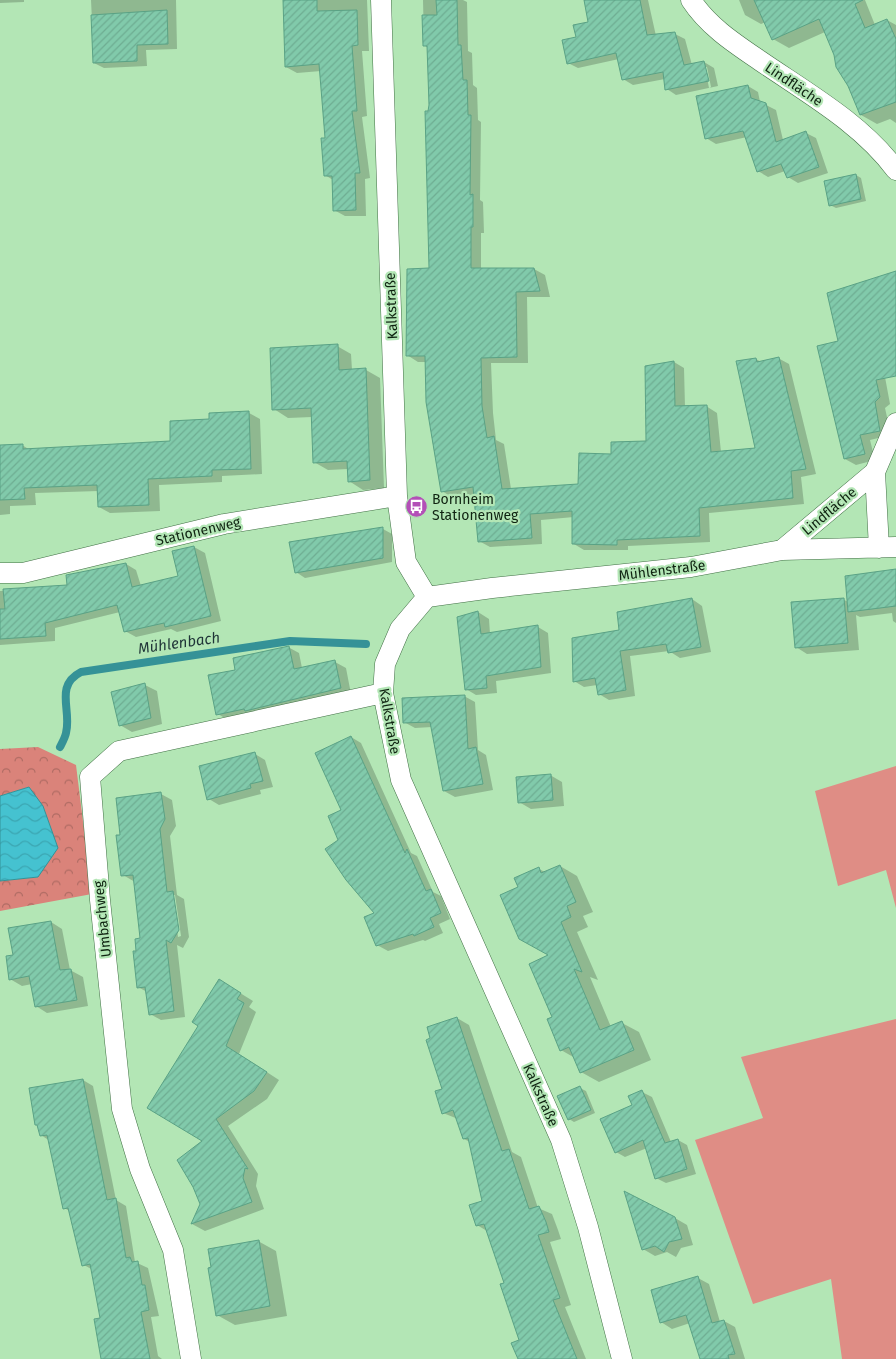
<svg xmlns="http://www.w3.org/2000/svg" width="896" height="1359" font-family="'Fira Sans',sans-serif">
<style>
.green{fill:#df8d85}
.forest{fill:url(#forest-crowns)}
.water{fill:url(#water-waves);stroke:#359297}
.shadow{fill:#0003;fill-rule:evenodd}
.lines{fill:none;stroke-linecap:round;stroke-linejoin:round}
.stream{stroke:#359297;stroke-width:8}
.building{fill:url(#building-hatch);stroke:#5aa285}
.street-casing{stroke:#417045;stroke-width:21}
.street{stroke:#fff;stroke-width:20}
.labels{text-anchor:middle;stroke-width:4.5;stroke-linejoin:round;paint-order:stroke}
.street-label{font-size:14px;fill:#0f2311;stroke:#b3e6b5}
.poi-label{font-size:14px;fill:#0f2311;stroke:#b3e6b5;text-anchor:start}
.water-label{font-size:15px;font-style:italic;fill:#1f3437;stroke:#b3e6b5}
</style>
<defs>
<pattern id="forest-crowns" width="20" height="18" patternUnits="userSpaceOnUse" patternTransform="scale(1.25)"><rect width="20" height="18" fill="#da837a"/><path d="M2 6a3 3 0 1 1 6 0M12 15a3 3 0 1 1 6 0" fill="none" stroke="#af6b63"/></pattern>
<pattern id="water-waves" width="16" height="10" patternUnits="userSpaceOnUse" patternTransform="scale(1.25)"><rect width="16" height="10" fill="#45c2d0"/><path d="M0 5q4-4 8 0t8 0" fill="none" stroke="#3ba6b2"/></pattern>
<pattern id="building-hatch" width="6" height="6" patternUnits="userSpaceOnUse" patternTransform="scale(1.25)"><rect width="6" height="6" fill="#81caab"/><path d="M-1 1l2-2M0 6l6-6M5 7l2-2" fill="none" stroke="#6ead92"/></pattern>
</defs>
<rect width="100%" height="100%" fill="#b3e6b5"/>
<path class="green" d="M896 766V908L886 870 838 886 815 791Z
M896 1019V1359H842L831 1279 753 1304 695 1140 763 1118 741 1057Z"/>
<path class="forest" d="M38 747 76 765 92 894 0 911V881L38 877 29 787 0 796V749Z"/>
<path class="water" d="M29 787 43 806 58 848 38 877 0 881V796Z"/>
<path class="shadow" d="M0 0H24V2L0 3Z
M91 0H176L177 49 146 50 147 66 104 68 94 63Z
M284 0H367L369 51H362L367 116 362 117 370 178 365 179 366 216H345L334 210 333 180 325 175 327 139 321 71 297 73 286 67Z
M423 0H463L467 2 468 51 472 53 473 85 477 88 478 120 481 122 480 200 483 202 484 233H481V269H534L545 275 550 297H527L528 363H491L493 413 496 440 504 444 511 489 579 485 612 455 647 442 674 362 684 368 685 407 706 406 717 413 721 452 757 449 756 359 761 362 778 358 789 364 816 474 801 477 804 504 709 513 710 542 628 546V550H584L574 544V517L541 520 542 544 490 547 479 541 475 494 453 498 442 491 427 362H418L407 355 430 270V105L428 48 424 45Z
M585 0H648L656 36 675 34 685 39 692 65 704 62 714 68 718 86 676 95 667 89 665 79 633 85 623 79 619 59 578 68 568 63 578 38 590 22ZM705 67H707L711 87 709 88Z
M739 0H865L875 25 887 20 896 25V123L890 119 877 124 861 115 825 32 789 48 773 39 766 22 761 24 745 15Z
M748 86 758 92 760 102 776 110 783 140 806 133 816 138 828 173 798 183 788 177 785 171 768 177 758 171 747 137 716 144 706 138Z
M856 175 861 178 866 201 836 208 830 205Z
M896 272V328L877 334 890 404 885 408 891 435 870 440 875 460 856 465 845 459 839 342Z
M337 346 351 354 352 370H366L380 378 384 488 363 490 349 481 348 469 328 470 314 462 312 417 288 418 274 409Z
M249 413 260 419 262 474 222 476V482L159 485 160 511 110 513 99 507V491L35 493 36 505 10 506V514L0 515V446L22 445 30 450 172 442 210 420Z
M383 529 392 534V562L305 578 296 572Z
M194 547 205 553 221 621 177 632 171 629 136 637 125 631 120 612 55 628V641L0 645V591L68 586 126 564 136 570 141 586 179 577Z
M896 570V623L893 621 892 613 860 617 856 615 859 650 807 654 796 647 844 600 849 602Z
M692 599 702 606 711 652 680 658 669 651 630 656 635 696 609 700 599 694 597 685 584 687 574 681 621 632Z
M478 612 489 619 490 634 538 627 548 633 551 673 496 681 497 693 476 695 466 689Z
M288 647 299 653 302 668 335 662 346 668 351 694 228 720 218 714 237 670Z
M145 685 157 691 162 724 132 732 120 725Z
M464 696 475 702 478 750 486 755 493 790 455 797 444 791 432 727 415 728 404 722Z
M351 737 361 743 411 853 417 856 433 892 441 896 450 919 439 924 443 933 425 941 423 940 388 951 377 945 376 914 340 840Z
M255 754 265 760 273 787 260 790 261 794 219 805 209 799Z
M550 775 562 782 564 806 531 809 519 802Z
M161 794 172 800 176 826 170 836 177 895 184 899 189 937 183 948 177 945 185 1017 161 1020 150 1014 147 992 138 987V952L141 939 135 882 123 875 122 836ZM173 895H175L181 936 178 937Z
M560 866 577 876 593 912 583 916 588 927 577 932 598 980 590 977 611 1027 622 1023 639 1032 651 1060 599 1082 581 1072 575 1058 561 1050 553 1017 550 955 520 887 539 869 545 872Z
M51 922 62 929 70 970 83 977 88 1006 47 1013 36 1006 32 984 22 986 10 979 14 956Z
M232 988 253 1001 249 1007 256 1012 239 1054 279 1080 267 1099 228 1126 258 1174 256 1186 264 1209 205 1231 192 1224 201 1204 205 1141Z
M457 1018 469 1025 512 1152 521 1157 538 1208 552 1214 558 1230 561 1239 550 1242 571 1305 565 1307 586 1359H520L521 1340 506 1283 487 1231 477 1225 484 1202 470 1142 464 1139 458 1119 443 1113 444 1089Z
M83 1080 93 1086 116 1200 126 1206 135 1262 148 1268 159 1316 151 1317 158 1356 162 1359H103L101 1319 93 1270 84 1265 70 1211 64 1208 50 1141 41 1135Z
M580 1088 586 1091 595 1113 574 1122 569 1119Z
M642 1092 652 1097 671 1142 678 1140 687 1145 696 1174 666 1183 656 1178 647 1148 625 1157 616 1152 633 1106Z
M675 1218 687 1225 693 1245 681 1248 676 1257 667 1252 655 1256 643 1249Z
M258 1241 276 1251 287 1316 235 1325 217 1315Z
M698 1278 709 1284 720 1322 724 1321 735 1327 745 1359H701L690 1323 672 1329 661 1322Z"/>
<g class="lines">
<path class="stream" d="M60 747C62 743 65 738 66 733 72 710 54 686 81 672L290 641 366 644"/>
</g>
<path class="building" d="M283 0H317V11L357 10 358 45 352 46 357 111H352L360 173H355L356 210 333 211 332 176H324L321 138H325L319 64 285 67Z
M436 0H457L458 45H461L463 80H467L468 115H471L470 195 473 194V227H471V268H534L540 291 516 292 517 357 481 358 482 406 487 438 494 436 502 489 578 484 579 453 611 454V442L646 441 645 366 674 361 675 406 707 405 711 452 755 448 736 361 756 358 757 362 779 357 806 469 791 471 793 498 699 508 700 536 617 540V545L572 544V511L530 514 532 538 478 542 473 487 441 492 426 402 425 356H406L407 269 429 268 425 111H428L429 105 427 46H423L422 15H437Z
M584 0H640L647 35 675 32 684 65 704 61 709 81 665 90 663 72 622 80 616 53 567 64 562 40 576 37 573 25 588 22Z
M754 0H863L855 4 865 28 887 19 896 39V102L860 115 848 86 836 67 834 55 819 19 772 40Z
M167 10 168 44 137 45V61L93 63 91 15Z
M748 85 751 98 766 103 776 142 806 131 819 167 787 178 781 164 757 172 743 131 705 139 696 96Z
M856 174 861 199 829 206 824 181Z
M896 271V376L876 380 880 397 875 402 880 431 860 435 865 454 844 459 817 346 838 341 827 293Z
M338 344 339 370 366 368 370 480 348 482 347 461 313 463 311 408 272 410 270 348Z
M249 411 251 469 212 470V476L148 479 149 505 98 507 97 485 24 488 25 499 0 500V445L23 444V449L170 441V421L209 419V413Z
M383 527V558L295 573 289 542Z
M194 546 211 616 165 627 164 623 124 632 117 605 45 623 46 636 0 639V609H5L3 589 67 585 66 575 126 563 132 587 178 576 172 551Z
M896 569V606L848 612 845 576Z
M692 598 701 647 668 653 666 644 620 651 626 690 598 695 595 678 573 682 572 638 619 630 617 612Z
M844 598 848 643 795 648 791 602Z
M478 611 481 634 538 625 541 667 486 676 487 688 465 690 457 617Z
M289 646 294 669 335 660 341 688 245 711 244 709 216 715 208 675 235 670 233 658Z
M145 683 151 718 119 726 111 692Z
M465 695 468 749 476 747 483 784 443 791 430 722 403 723 402 698Z
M351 736 405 853 407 849 426 891 431 889 441 913 430 918 434 927 414 936 413 934 376 946 364 917 374 913 346 880 325 849 338 840 328 816 341 810 315 753Z
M255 752 263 781 250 784 251 788 207 800 199 766Z
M551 774 553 800 518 803 516 777Z
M161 792 165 819 160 829 167 892 173 891 179 930 171 943 166 940 174 1011 149 1015 145 987 137 988 133 951H136L135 939 140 938 133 875 121 876 116 835H120L116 798Z
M560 865 576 902 567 906 571 917 561 922 582 972 574 969 600 1030 622 1021 634 1050 580 1073 569 1047 560 1051 547 1019 552 1017 529 964 548 955 519 939 500 895 518 887 514 878 539 867 541 873Z
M51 921 60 970 71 969 77 1000 35 1007 29 976 9 980 6 956 13 955 8 928Z
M219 979 241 993 237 999 244 1003 226 1046 267 1072 254 1091 216 1119 248 1169 245 1168 243 1178 252 1202 191 1224 200 1204 193 1187 177 1160 202 1141 147 1108 198 1026 192 1022Z
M457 1017 502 1151 509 1149 529 1209 539 1206 546 1222 549 1232 538 1235 560 1298 553 1300 577 1359H518L511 1343 519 1340 500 1284 504 1283 484 1224 476 1226 469 1205 482 1201 468 1138 463 1139 453 1110 442 1114 435 1091 442 1089 426 1040 430 1038 427 1027Z
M83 1079 107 1200 116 1198 126 1258 130 1257 132 1262 138 1261 142 1285H145L149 1310 141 1312 150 1359H101L94 1319 100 1318 90 1264 82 1266 68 1208 63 1209 47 1135 40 1136 37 1125H35L29 1088Z
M580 1086 591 1110 568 1120 557 1096Z
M642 1090 665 1143 678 1139 687 1169 655 1179 643 1140 615 1153 600 1119 632 1105 628 1096Z
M624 1191 675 1217 682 1239 669 1242 664 1252 655 1246 642 1250Z
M259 1240 270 1306 216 1316 208 1268 211 1267 208 1249Z
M698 1276 712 1323 724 1320 735 1354 728 1355 729 1359H700L686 1315 660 1323 651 1290Z"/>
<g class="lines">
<defs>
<path id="street" d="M381 0 397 496 406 562 427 597
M691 0C708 26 734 43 759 60 807 93 861 123 896 170
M875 472 879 548
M782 550 875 472 896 423
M0 573H23L224 524 397 496
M427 597 400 629 385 664 383 693 401 780 561 1140 588 1227 622 1359
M427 597 492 588 691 567 782 550 896 547
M191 1359 173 1250 140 1169 122 1109 100 900 90 777 119 751 383 693"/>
</defs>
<use href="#street" class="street-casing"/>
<use href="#street" class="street"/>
</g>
<defs>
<symbol id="bus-disc" viewBox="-11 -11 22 22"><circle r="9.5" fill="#b350b7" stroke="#b3e6b5"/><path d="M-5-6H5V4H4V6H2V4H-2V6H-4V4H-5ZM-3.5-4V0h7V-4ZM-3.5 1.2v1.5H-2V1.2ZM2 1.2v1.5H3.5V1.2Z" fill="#fff"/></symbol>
</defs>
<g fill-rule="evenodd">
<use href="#bus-disc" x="404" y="494" width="25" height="25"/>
</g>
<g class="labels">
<g class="street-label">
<text transform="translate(794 84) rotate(34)" y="5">Lindfläche</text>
<text transform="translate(391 306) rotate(-92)" y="5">Kalkstraße</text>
<text transform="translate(829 511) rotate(-40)" y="5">Lindfläche</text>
<text transform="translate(198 531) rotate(-13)" y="5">Stationenweg</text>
<text transform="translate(662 570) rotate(-7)" y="5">Mühlenstraße</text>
<text transform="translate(390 721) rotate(80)" y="5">Kalkstraße</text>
<text transform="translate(102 919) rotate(-96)" y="5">Umbachweg</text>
<text transform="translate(541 1095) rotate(66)" y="5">Kalkstraße</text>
</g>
<g class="poi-label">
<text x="432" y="504">Bornheim<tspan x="432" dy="16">Stationenweg</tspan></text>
</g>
<g class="water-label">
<text transform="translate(179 643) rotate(-8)" y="5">Mühlenbach</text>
</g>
</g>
</svg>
